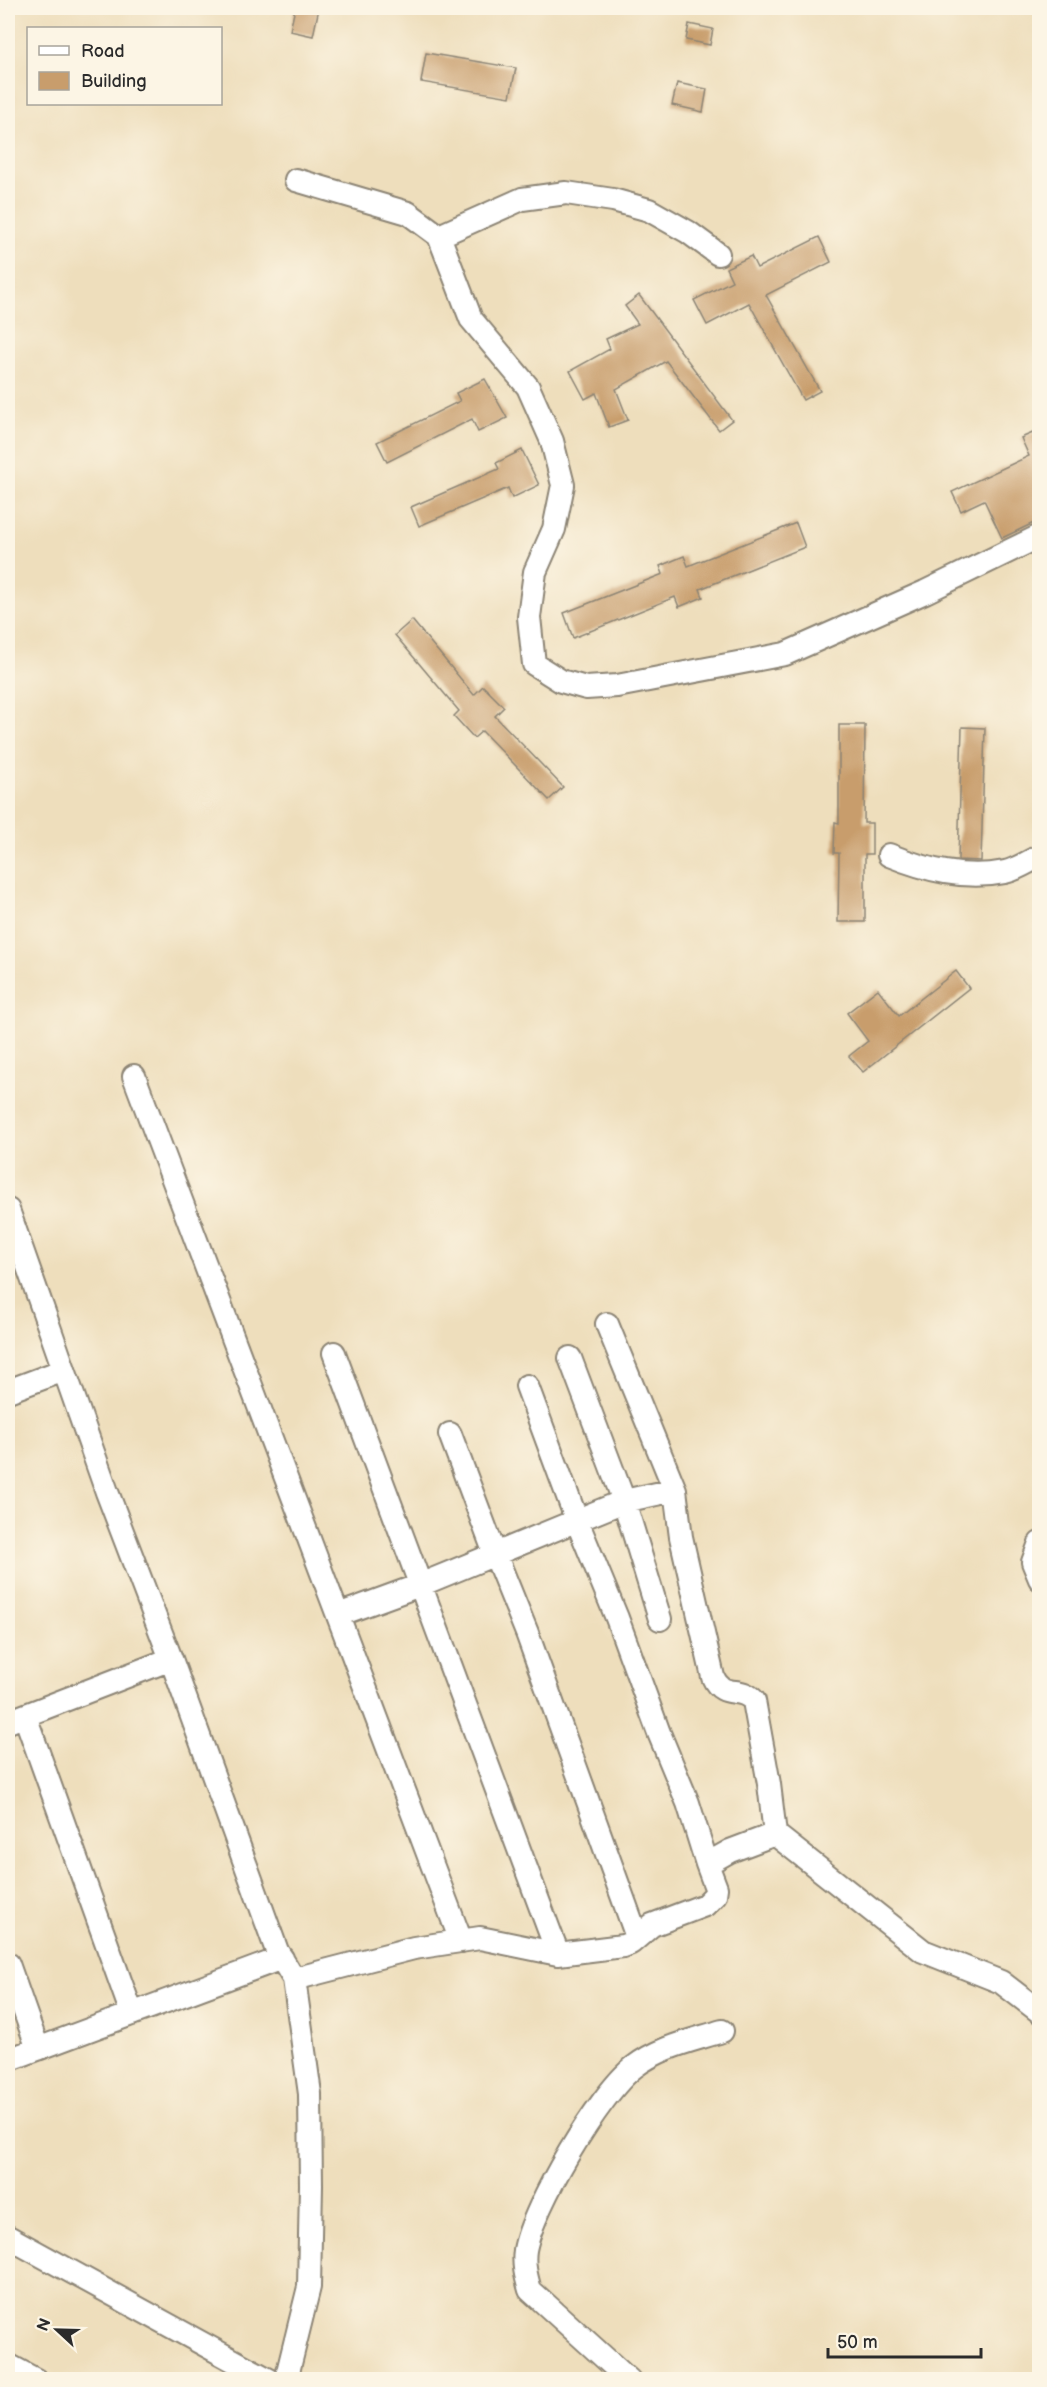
<svg xmlns="http://www.w3.org/2000/svg" width="1047" height="2387" font-family="'Balsamiq Sans',sans-serif">
<style>
.building{fill:#c89d6c}
.lines{fill:none;stroke-linecap:round;stroke-linejoin:round}
.minor-casing{stroke:#8c8474;stroke-width:26}
.minor{stroke:#fff;stroke-width:22}
</style>
<rect width="100%" height="100%" fill="#fcf5e5"/>
<filter id="ink" filterUnits="userSpaceOnUse"><feTurbulence type="fractalNoise" baseFrequency=".0167" numOctaves="2"/><feDisplacementMap in="SourceGraphic" scale="12" xChannelSelector="R" yChannelSelector="G"/><feConvolveMatrix kernelMatrix="1 2 1 2 8 2 1 2 1" color-interpolation-filters="sRGB"/></filter>
<filter id="wash" filterUnits="userSpaceOnUse"><feTurbulence type="fractalNoise" baseFrequency=".008" numOctaves="4" result="noise"/><feDisplacementMap in="SourceGraphic" scale="24" xChannelSelector="R" yChannelSelector="G"/><feGaussianBlur stdDeviation="1.35" result="paint"/><feColorMatrix in="noise" values="0 0 0 0 0 0 0 0 0 0 0 0 0 0 0 0 0 1.4 0 .05"/><feComposite in="paint" operator="in"/></filter>
<g filter="url(#wash)">
<rect width="100%" height="100%" fill="#eedebc"/>
<g id="blocks">
<path class="building" d="M295 8H319L313 36 290 31Z
M689 24 713 29 710 45 686 40Z
M426 53 516 68 510 97 421 82Z
M677 83 707 89 703 112 672 105Z
M819 237 831 262 766 295 820 391 803 400 749 303 707 325 694 300 732 281 726 268 751 256 757 268Z
M639 295 732 420 719 430 666 361 616 389 628 420 609 427 596 393 585 399 570 371 610 349 606 339 638 324 625 306Z
M485 379 507 418 478 432 472 419 387 462 377 442 460 401 456 393Z
M1040 430V520L1002 538 984 500 961 511 952 492 1029 456 1021 438Z
M522 450 539 485 512 498 508 488 419 526 411 507 499 469 496 463Z
M796 523 805 547 700 589 703 597 679 607 675 597 573 638 564 613 663 574 660 566 684 556 688 566Z
M412 620 474 695 483 686 504 707 495 716 563 787 549 800 482 731 474 738 454 716 459 711 395 635Z
M839 725H865L864 823H872V854H865V922H838L839 853H834L835 822 839 823Z
M962 727 985 728 981 861 958 860Z
M956 971 969 988 863 1072 849 1056 868 1041 847 1013 878 989 899 1016Z"/>
</g>
</g>
<g filter="url(#ink)">
<use href="#blocks" fill-opacity="0" stroke="#8c8474" stroke-width="1.5"/>
<g class="lines">
<defs>
<path id="minor" d="M296 180 408 213 439 236
M718 254 688 232 649 210 613 200 566 193 522 199 439 236 471 319 528 387 552 441 563 485 554 529 535 572 529 617 534 664 561 681 586 688 617 686 785 654 925 592 1040 536
M889 855C926 870 965 880 1005 872 1016 870 1029 861 1040 856
M134 1076 461 1941
M8 1210 107 1492 171 1659 277 1951 294 1979 310 2094 311 2185 309 2287 286 2380
M607 1324 675 1490 681 1537 713 1677C723 1700 741 1685 754 1701L769 1784 775 1834
M334 1353 558 1954
M570 1358 624 1501 660 1619
M527 1386 577 1521 617 1618 659 1733 688 1803 707 1864
M8 1391 64 1370
M450 1434 495 1554 527 1633 637 1937
M1040 1543 1033 1562 1040 1579
M338 1615 420 1585 624 1501 675 1490
M25 1716 132 2014
M8 1722 171 1659
M8 1964 38 2049
M294 1979 414 1948 480 1938 558 1954 623 1946 631 1943 652 1925 705 1905 715 1895 716 1888 707 1864 730 1851 775 1834 923 1951 1001 1982 1040 2012
M8 2060 282 1958
M8 2237 269 2380
M8 2365 36 2380
M629 2380 530 2290C526 2276 523 2264 525 2250 533 2206 599 2094 634 2067 660 2047 691 2041 722 2031"/>
</defs>
<use href="#minor" class="minor-casing"/>
<use href="#minor" class="minor"/>
</g>
</g>
<rect width="1047" height="2387" fill="none" stroke="#fcf5e5" stroke-width="30"/>
<rect x="27" y="27" width="195" height="78" fill="#fcf5e5" stroke="#a8a49b" stroke-width="1.5"/>
<rect x="39" y="46" width="30" height="9" fill="#ffffff" stroke="#a8a49b" stroke-width="1.5"/>
<text x="81" y="57" font-size="18" fill="#2b2b2b">Road</text>
<rect x="39" y="72" width="30" height="18" fill="#c89d6c" stroke="#a8a49b" stroke-width="1.5"/>
<text x="81" y="87" font-size="18" fill="#2b2b2b">Building</text>
<g transform="translate(57 2330) rotate(292)" stroke="#fcf5e5" stroke-width="4.5" paint-order="stroke">
<path d="M0-4.5L10 22L0 15L-10 22Z" fill="#2b2b2b"/>
<text y="-9" font-size="16" font-weight="bold" text-anchor="middle" fill="#2b2b2b">N</text>
</g>
<path d="M828 2348v9h153v-9" fill="none" stroke="#2b2b2b" stroke-width="3"/>
<text x="837" y="2348" font-size="18" fill="#2b2b2b" stroke="#fcf5e5" stroke-width="4.5" paint-order="stroke">50 m</text>
</svg>
